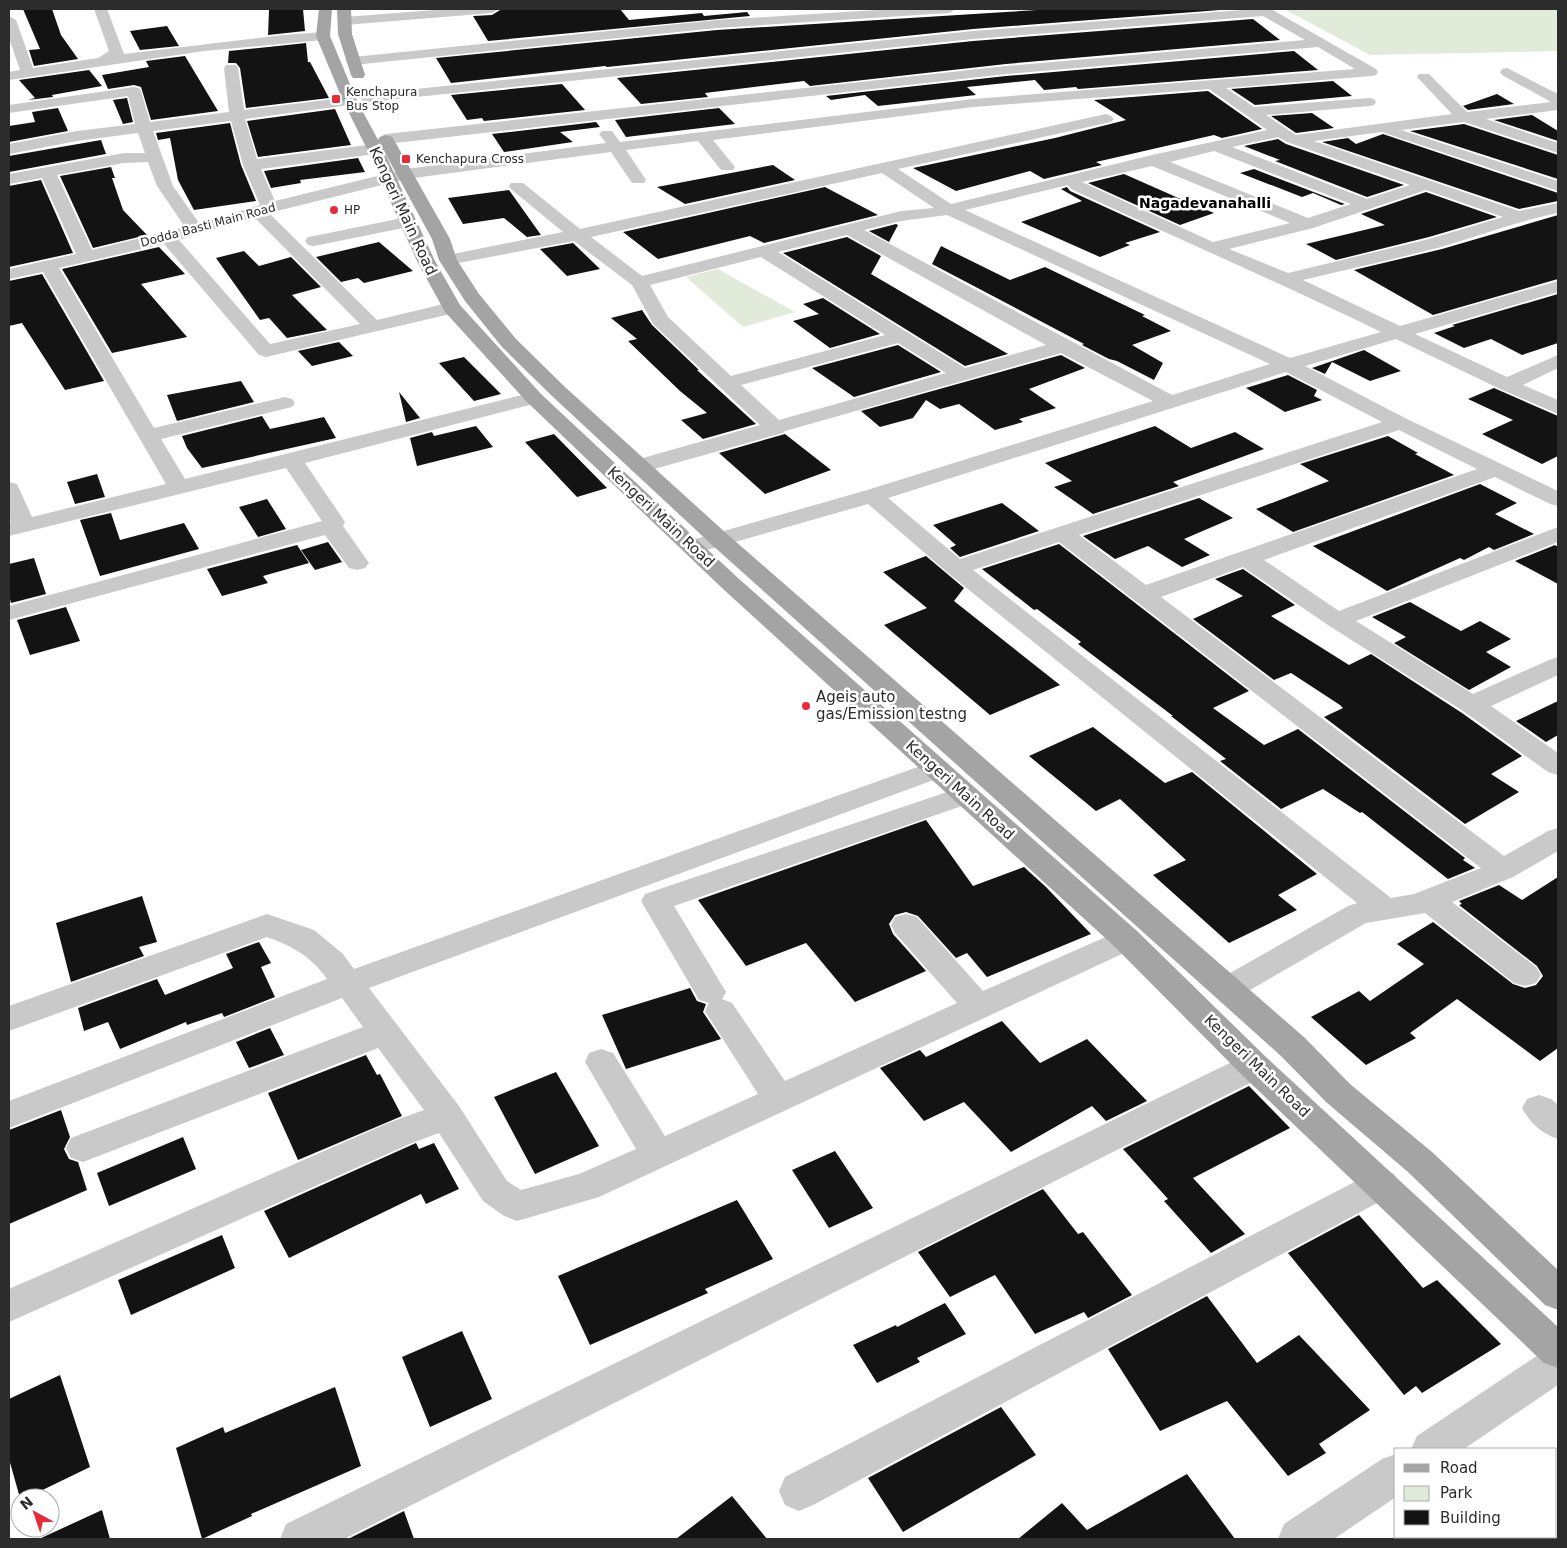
<svg xmlns="http://www.w3.org/2000/svg" width="1567" height="1548" font-family="'DejaVu Sans',sans-serif">
<style>
.green{fill:#e2ead9}
.building{fill:#131313}
.lines{fill:none;stroke-linecap:round;stroke-linejoin:round}
.minor{fill:#c9c9c9;fill-rule:evenodd}
.major{fill:#a4a4a4;fill-rule:evenodd}
.poi-dot{fill:#e52c38;stroke:#fff;stroke-width:2}
.labels{text-anchor:middle;stroke-width:5;stroke-linejoin:round;paint-order:stroke}
.far-poi-label{font-size:12px;fill:#2c2c2c;stroke:#fff;text-anchor:start}
.far-street-label{font-size:12px;fill:#2c2c2c;stroke:#fff}
.far-neighbourhood-label{font-size:14px;font-weight:bold;fill:#000;stroke:#fff}
.street-label{font-size:15px;fill:#2c2c2c;stroke:#fff}
.poi-label{font-size:15px;fill:#2c2c2c;stroke:#fff;text-anchor:start}
</style>
<rect width="100%" height="100%" fill="#fff"/>
<path class="green" d="M1284 9H1558V51L1370 55Z
M718 269 795 312 743 327 686 277Z"/>
<path class="building" d="M23 9H52L61 35 78 59 34 66 29 50 40 49Z
M275 9H303L305 31 268 35 269 10Z
M514 9H620L629 20 702 13 704 16 747 12 750 16 488 41 473 16 492 15 500 10Z
M1054 9H1233L973 29 607 67 605 66 451 83 436 58 717 30Z
M1253 19 1280 40 1006 64 810 86 804 81 705 93 708 97 641 104 617 78 973 41Z
M167 26 179 46 140 50 130 31Z
M306 43 308 62H310L329 98 246 108 240 68 236 63H228L229 51Z
M1294 51 1318 70 1078 89 1076 87 1044 90 1035 80 967 87 976 95 878 106 865 95 831 100 826 96 1006 76Z
M185 56 218 111 151 120 141 87 134 85 108 89 102 75 149 67 146 61Z
M89 70 102 86 52 95 53 97 28 100 35 98 19 80Z
M1333 81 1352 96 1255 105 1231 89Z
M562 84 585 110 484 121 482 118 467 120 451 95Z
M1208 91 1262 129 1222 138 1214 135 1096 162 1102 165 1044 179 1030 171 956 191 913 168 1055 138 1126 120 1094 100Z
M1497 94 1514 104 1468 110 1463 106Z
M127 98 133 122 123 124 113 100Z
M58 108 68 131 9 142V126L35 122 32 112Z
M719 108 735 124 626 137 615 120Z
M335 109 351 145 258 157 247 121Z
M1312 113 1334 128 1296 133 1271 116Z
M1532 115 1558 131V141L1494 120Z
M596 122 600 127 560 132 573 142 504 152 492 134Z
M230 123 241 165 256 201 194 210 178 180 170 138 158 140 156 133Z
M1464 124 1558 155V179L1410 131Z
M1383 134 1558 193V201L1519 209 1322 142 1348 138 1356 144Z
M1278 139 1286 144 1404 185 1367 197 1275 161 1280 160 1244 146Z
M101 140 106 154 9 172V156Z
M358 158 365 172 300 180 301 183 271 188 264 171Z
M773 165 795 180 685 204 657 187Z
M111 167 115 178H112L123 210 147 235 93 248 60 176Z
M1254 169 1345 204 1341 205 1313 193 1302 197 1240 173Z
M1124 174 1192 204 1214 213 1180 225 1088 183Z
M41 180 73 253 9 267V186Z
M825 187 878 215 764 243 750 236 658 259 623 232Z
M1067 187 1070 191 1160 232 1125 243 1130 245 1100 257 1021 222 1082 201 1061 189Z
M509 190 541 235 527 237 504 218 463 224 448 198Z
M1426 192 1497 217 1429 237 1336 260 1306 244 1385 225 1361 214Z
M1558 215V279L1433 315 1354 270 1442 249Z
M896 224 898 225 889 242 869 231Z
M847 237 881 256 871 274 1008 354 965 366 783 253Z
M379 242 413 271 364 283 358 278 341 282 316 257Z
M573 243 600 269 567 276 540 249Z
M941 246 1010 280 1045 267 1145 315 1142 316 1171 331 1132 345 1163 363 1154 380 1117 361 1109 359 1082 345 1084 344 932 264Z
M159 247 185 274 141 284 187 337 112 353 62 269Z
M244 251 259 266 291 257 321 287 292 295 327 330 287 338 269 318 260 320 216 258Z
M42 274 104 381 65 390 22 323 9 326V281Z
M1558 294V343L1522 355 1491 339 1464 348 1434 333 1455 326 1452 325Z
M823 298 880 334 830 348 793 321 819 314 803 304Z
M642 310 652 325 699 370H697L756 424 703 439 681 420 707 413 680 391 628 341 637 339 611 318Z
M339 342 353 356 312 366 298 351Z
M898 345 941 372 854 397 812 368Z
M1364 350 1401 371 1370 381 1332 362 1325 374 1312 368Z
M1061 355 1085 368 1029 389 1056 408 1019 419 1023 422 995 430 959 404 940 409 926 400 913 418 880 427 861 411Z
M464 357 501 394 474 401 439 363Z
M1288 375 1317 390 1314 396 1322 400 1285 412 1246 388Z
M241 381 254 402 177 421 167 395Z
M1494 388 1558 416V456L1542 464 1482 434 1513 420 1468 399Z
M399 392 420 418 406 422Z
M262 416 270 429 324 417 336 438 202 468 187 448 182 436Z
M476 426 493 447 417 466 410 438 432 432 434 436Z
M1155 426 1191 448 1235 432 1264 449 1173 482 1179 486 1093 514 1054 487 1072 481 1045 463Z
M554 434 607 488 577 497 525 442Z
M785 434 831 470 765 494 719 453Z
M1388 436 1418 453 1415 454 1454 475 1293 532 1256 509 1329 481 1300 464Z
M97 474 105 497 75 504 67 482Z
M1480 484 1517 503 1495 514 1534 534 1494 550 1489 547 1464 560 1460 558 1387 591 1313 546Z
M1199 498 1233 518 1184 539 1210 555 1182 567 1148 546 1115 559 1083 536Z
M267 499 286 529 258 537 239 507Z
M1002 503 1039 531 960 557 950 548 956 545 933 525Z
M111 513 120 540 184 523 199 549 100 576 80 520Z
M328 542 342 562 315 570 301 550Z
M1059 544 1249 691 1213 708 1264 745 1298 729 1465 858 1463 860 1475 868 1448 879 1362 812 1360 813 1323 789 1281 809 1220 761 1226 759 1171 716H1173L1078 644 1081 642 1037 609 1034 610 982 569Z
M297 545 309 563 263 576 268 583 222 596 207 569Z
M1555 545 1558 547V584L1515 561Z
M926 556 964 588 954 601 1060 685 990 715 884 625 927 608 883 572Z
M34 558 46 594 11 603 9 596V564Z
M1243 569 1295 605 1271 616 1349 665 1371 654 1462 713 1522 756 1491 774 1519 792 1465 824 1324 717 1343 708 1340 705 1291 673 1274 680 1193 619 1243 596 1215 579Z
M1410 602 1461 631 1480 621 1511 639 1486 652 1511 667 1469 690 1394 643 1406 637 1372 617Z
M66 607 80 641 30 655 17 620Z
M1558 701V735L1546 742 1516 721Z
M1093 727 1165 783 1192 772 1317 874 1278 895 1297 910 1229 943 1153 875 1186 860 1120 799 1096 811 1029 756Z
M926 820 973 886 1024 867 1046 887 1091 934 987 977 967 953 956 958 918 916 906 912 895 915 889 924 893 934 926 971 855 1002 806 943 746 966 698 900Z
M1558 877V1048L1540 1061 1457 999 1410 1033 1416 1038 1366 1065 1311 1017 1359 991 1370 1001 1424 964 1397 944 1433 922 1513 984 1525 988 1536 985 1543 976 1537 966 1459 905 1462 904 1459 901 1499 885 1522 900Z
M142 896 157 942 139 947 144 956 71 982 56 923Z
M259 942 271 963 261 967 275 997 224 1017 222 1013 187 1025 186 1022 120 1049 108 1022 84 1031 78 1008 157 979 165 995 233 968 226 954Z
M690 988 697 1001 706 1004 703 1012 721 1039 626 1069 602 1015Z
M1002 1021 1040 1063 1087 1039 1147 1101 1106 1121 1092 1106 1011 1152 964 1102 924 1121 880 1068 920 1050 926 1057Z
M270 1028 284 1055 249 1068 236 1042Z
M366 1055 377 1075 380 1074 402 1116 298 1160 268 1093Z
M556 1072 599 1146 535 1174 494 1097Z
M1249 1086 1290 1128 1193 1178 1245 1234 1211 1253 1164 1201 1168 1199 1123 1149Z
M61 1110 70 1137 64 1149 69 1159 78 1162 87 1190 9 1224V1130Z
M183 1137 196 1169 109 1206 97 1173Z
M416 1143 419 1149 434 1143 459 1189 426 1204 421 1194 289 1258 264 1211Z
M835 1151 873 1208 829 1228 792 1170Z
M1043 1189 1078 1234 1083 1232 1132 1295 1088 1318 1084 1312 1035 1334 995 1275 950 1297 918 1252Z
M737 1200 773 1259 705 1289 708 1293 590 1345 558 1276Z
M1359 1215 1423 1288 1437 1280 1501 1344 1422 1393 1416 1386 1404 1395 1288 1253Z
M222 1235 235 1268 131 1315 118 1280Z
M1207 1296 1257 1363 1299 1335 1370 1410 1319 1444 1326 1453 1288 1476 1227 1401 1160 1431 1108 1349Z
M945 1303 966 1334 917 1358 920 1362 877 1383 853 1345 896 1325 897 1327Z
M462 1331 492 1399 430 1427 402 1357Z
M60 1375 90 1467 26 1498H20L9 1459V1399Z
M335 1387 361 1466 251 1514 252 1516 202 1539 176 1448 223 1427 225 1433Z
M1001 1407 1036 1455 903 1532 868 1478Z
M1187 1474 1235 1539H1018L1062 1503 1087 1530Z
M732 1496 767 1539H676Z
M102 1510 110 1539H39Z
M404 1511 414 1539H348Z"/>
<g class="lines">
<path class="minor" d="M94 9H107L124 54 283 35 323 32 330 36 323 40 204 51 9 80V72L20 70 9 38V16L16 20 33 68 98 58 109 51Z
M447 9H499L492 13 345 25 338 21 345 17Z
M892 9H956L949 13 717 28 353 65 348 64 346 61 348 58 353 57 717 20Z
M1254 9H1271L1376 69 1378 72 1376 75 1371 76 1226 88 1254 107 1369 98 1374 99 1376 102 1374 105 1369 106 1266 115 1296 135 1452 114 1417 77 1419 74H1429L1467 112 1551 102 1502 75 1500 72 1502 69 1507 68 1558 94V110L1486 119 1558 143V153L1464 122 1401 130 1558 181V191L1382 132 1314 141 1519 211 1558 203V213C1518 221 1480 236 1441 247 1395 259 1349 269 1303 280L1400 326 1558 281V292L1415 334 1507 377 1558 355V368L1523 385 1558 400V414L1500 389 1396 339 1305 366 1407 419 1558 491V506L1550 504 1495 477 1264 560 1339 611 1558 527V542L1356 621 1473 694 1549 660 1558 657V675L1491 706 1558 753V775L1548 772 1463 711 1328 625 1243 567 1161 597 1504 856 1548 831 1558 828V851L1513 877 1452 902 1536 967 1541 975 1536 983 1525 986 1514 983 1425 913 1366 923 1238 997 1227 1001 1216 997 1211 989 1216 981 1348 906 1357 903 948 573 868 504 693 554 685 552 681 547 685 542 864 491 1153 401 1061 353 785 431 783 433 640 473 632 471 629 466 632 461 760 425 653 324 632 285 574 241 448 265 442 264 439 260 442 256 448 255 563 232 511 189 509 186 511 183H523L580 229 1106 114 1111 116 1114 119 1111 122 898 169 951 204 1152 155 1267 130 1209 89 973 107 713 140 735 167 733 170H721L698 141 626 150 646 180 644 183H632L611 152 406 179 269 213 377 320 452 302 459 304 461 308 459 312 266 357 259 355 164 244 59 268 154 428 285 397 292 399 295 403 292 407 161 439 185 479 534 392 541 394 544 398 541 402 305 463 345 522 343 526 369 563 365 568 357 570 349 568 325 535 9 620V606L322 521 286 468 9 536V522H11L9 516V482L17 484 32 517 166 484 43 272 9 279V269L76 254 42 178 9 184V174L124 153H145L138 133 77 141 9 154V144L77 131 135 124 128 96 9 113V105L134 87 139 88 141 91 150 122 229 112 224 68 226 65H236L238 68 244 110 350 97 355 98 357 101 355 104 350 105 245 119 257 159 375 144 381 146 383 149 381 152 375 154 261 169 275 201 406 169 606 143 599 134 602 131H612L620 142 973 99 1355 69 1318 47 1006 74 386 144 381 142 378 139 381 136 386 134 1006 66 1305 40 1263 16 973 39 368 102 363 101 361 98 363 95 368 94 973 31ZM231 121 243 165 260 205 199 223 173 186 153 131ZM1278 137 1287 142 1410 185 1367 199 1232 147ZM1214 151 1351 204 1308 218 1170 162ZM148 162 157 186 185 227 92 250 57 175 124 163ZM1152 166 1290 223 1213 242 1082 182ZM882 173 934 208 901 211 642 276 591 237ZM1068 185 1071 189C1174 237 1278 282 1381 332L1290 358 965 210ZM1426 190 1503 217 1429 239 1288 273 1229 249 1313 228ZM947 215 1270 364 1172 395 864 230 901 221ZM254 217 360 324 270 344 179 240ZM847 235 1046 345 965 368 778 252ZM761 257 885 335 731 376 668 317 650 285ZM898 343 946 373 779 420 741 385ZM1286 372 1382 422 960 559 888 498ZM1399 430 1477 469 1146 585 1079 535ZM1059 542 1481 868 1414 894 1391 898 973 570Z
M407 217 413 218 416 222 413 226 314 246 308 245 305 241 308 237 314 236Z
M937 760 947 763 951 769 947 775 369 988 459 1106 507 1181 521 1190 579 1174 636 1149 585 1062 589 1053 601 1049 613 1053 665 1136 758 1094 705 1011 709 1003 699 1000 641 901 645 894 956 789 966 786 976 789 980 795 976 801 674 906 726 992 722 999 732 1003 785 1081 957 1003 895 933 891 925 895 917 906 914 917 917 983 991 1126 928 1137 931 1141 939 1137 947 599 1197 517 1221 504 1216 483 1201 439 1133 412 1143 9 1322V1289L388 1123 424 1110 378 1048 83 1162 71 1158 66 1148 71 1138 363 1027 342 998 9 1128V1101L327 979C311 956 292 946 267 937L9 1031V1006L267 914 314 930 343 954 354 969Z
M1254 1053 1266 1057 1270 1066 1266 1075 344 1539H280L286 1524 1242 1057Z
M1539 1095 1551 1099 1558 1105V1139C1542 1134 1530 1123 1522 1108L1527 1099Z
M1382 1170 1394 1174 1400 1184 1394 1194 813 1505 799 1511 785 1505 779 1491 785 1477 1370 1174Z
M1558 1346V1385L1464 1449H1411L1417 1436 1544 1351Z
M1396 1454V1497L1334 1539H1278L1284 1524 1382 1459Z"/>
<path class="major" d="M319 9H332L330 36 357 101 383 149 435 261 460 305 541 394 738 578 1137 931 1266 1057 1558 1327V1368L1544 1363 1242 1075 1115 947 722 588 527 402 445 312 417 261 367 149 343 101 316 36Z
M337 9H351L352 34 365 75 363 78H353L351 75 338 34Z
M386 135 392 137 394 140 450 239 457 260 479 294 516 339 565 387 727 534 1305 1038 1350 1084 1432 1152 1558 1270V1310L1545 1305 1408 1172 1326 1102 1281 1056 711 544 551 395 502 347 465 301 439 260 432 239 378 140 380 137Z"/>
</g>
<g class="poi-dot">
<rect x="331" y="94" width="10" height="10" rx="2.5"/>
<rect x="401" y="154" width="10" height="10" rx="2.5"/>
<circle cx="334" cy="210" r="5"/>
<circle cx="806" cy="706" r="5"/>
</g>
<g class="labels">
<g class="far-poi-label">
<text x="346" y="96">Kenchapura<tspan x="346" dy="14">Bus Stop</tspan></text>
<text x="416" y="163">Kenchapura Cross</text>
<text x="344" y="214">HP</text>
</g>
<g class="far-street-label">
<text transform="translate(208 225) rotate(-15)" y="4">Dodda Basti Main Road</text>
</g>
<g class="far-neighbourhood-label">
<text x="1205" y="208">Nagadevanahalli</text>
</g>
<g class="street-label">
<text transform="translate(403 211) rotate(65)" y="5">Kengeri Main Road</text>
<text transform="translate(661 517) rotate(43)" y="5">Kengeri Main Road</text>
<text transform="translate(960 790) rotate(42)" y="5">Kengeri Main Road</text>
<text transform="translate(1257 1066) rotate(44)" y="5">Kengeri Main Road</text>
</g>
<g class="poi-label">
<text x="816" y="702">Ageis auto<tspan x="816" dy="17">gas/Emission testng</tspan></text>
</g>
</g>
<rect width="1567" height="1548" fill="none" stroke="#2c2c2c" stroke-width="20"/>
<rect x="1394" y="1448" width="162" height="90" fill="#ffffff" stroke="#ababab"/>
<rect x="1404" y="1464" width="25" height="8" fill="#a4a4a4" stroke="#ababab"/>
<text x="1440" y="1473" font-size="15" fill="#2c2c2c">Road</text>
<rect x="1404" y="1486" width="25" height="15" fill="#e2ead9" stroke="#ababab"/>
<text x="1440" y="1498" font-size="15" fill="#2c2c2c">Park</text>
<rect x="1404" y="1510" width="25" height="15" fill="#131313" stroke="#ababab"/>
<text x="1440" y="1523" font-size="15" fill="#2c2c2c">Building</text>
<g transform="translate(35 1513) rotate(320)"><circle r="24" fill="#ffffff" stroke="#ababab"/>
<path d="M0-4L9 19L0 12L-9 19Z" fill="#e52c38"/>
<text y="-8" font-size="14" font-weight="bold" text-anchor="middle" fill="#2c2c2c">N</text>
</g>
</svg>
